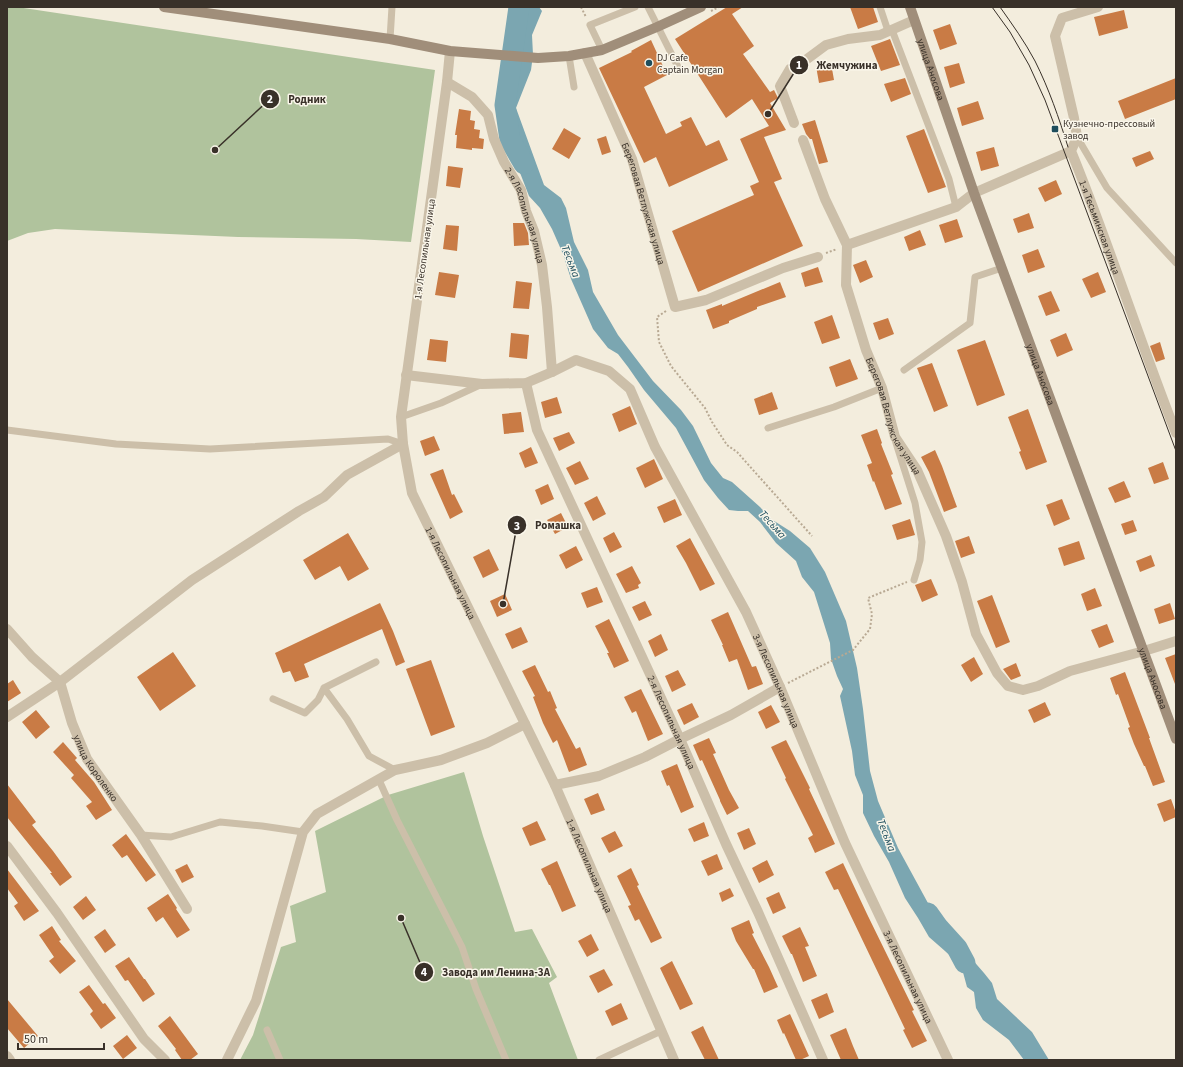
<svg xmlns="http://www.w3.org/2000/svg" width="1183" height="1067" font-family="'Source Sans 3',sans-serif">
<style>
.green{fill:#b0c39d}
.water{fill:#7ba6b1}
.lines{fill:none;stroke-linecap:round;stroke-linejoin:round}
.river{stroke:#7ba6b1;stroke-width:21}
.building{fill:#c97b45}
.path{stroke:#b8a993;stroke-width:2;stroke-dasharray:2 2;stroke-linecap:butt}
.service{stroke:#ccbfa9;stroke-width:7}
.minor{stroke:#ccbfa9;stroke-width:10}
.secondary{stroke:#a08e7a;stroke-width:10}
.tram{stroke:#393129;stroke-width:1}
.poi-dot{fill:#1d4d5c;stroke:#faf6ea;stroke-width:1.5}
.labels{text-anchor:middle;stroke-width:3;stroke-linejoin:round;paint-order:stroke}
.poi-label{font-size:10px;fill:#393129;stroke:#faf6ea;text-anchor:start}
.street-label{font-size:10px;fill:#393129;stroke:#faf6ea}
.water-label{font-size:11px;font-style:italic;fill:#1d4d5c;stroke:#faf6ea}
.leader{fill:none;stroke:#393129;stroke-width:1.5}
.callout-dot{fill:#393129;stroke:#faf6ea;stroke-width:1.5}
.mark-label{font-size:12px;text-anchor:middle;font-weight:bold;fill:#fff}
.callout-label{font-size:11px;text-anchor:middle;font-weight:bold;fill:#393129;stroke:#faf6ea;stroke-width:3;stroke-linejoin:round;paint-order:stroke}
</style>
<rect width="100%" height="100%" fill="#f3eddd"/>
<path class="green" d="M7 7H17L435 70 411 242 356 239 238 237 55 229 28 233 7 241Z
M464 772 483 836 515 932 532 929 557 977 549 983 578 1060H240L253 1035 281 947 296 942 290 906 326 892 315 831 388 795Z"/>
<path class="water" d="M518 7H539L542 11 532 35 533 55 531 70 516 108 544 185 561 198 566 208 574 242 588 270 593 292 618 335 653 381 681 410 693 426 711 463 723 478 732 482 760 507 771 519 790 531 810 548 825 572 846 621 857 668 863 709 870 771 878 801 898 848 947 938 964 950 984 973 992 983 997 999 1032 1032 1049 1060H1024L1009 1040 983 1020 976 1008 974 992 967 987 961 965 929 937 918 918 905 898 889 862 874 836 863 813V795L855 775 852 751 840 696 843 689 837 676 831 659 830 643 814 592 802 577 796 561 776 543 760 522 748 511H738L729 510 718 498 704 480 676 428 644 390 628 367 618 354 608 348 593 329 571 279 563 254 552 229 540 208 529 196 517 165 509 155 510 139 509 130 505 122 508 90 512 75 513 50V27Z"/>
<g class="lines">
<path class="river" d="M519 7 505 105 510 140 524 164
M928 913 938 927 957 948 965 963"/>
</g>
<path class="building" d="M727 7H743L732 14 754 46 743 54 770 92 774 90 778 98 770 103 786 130 764 137 782 179 774 182 803 246 698 292 672 231 754 195 750 186 759 182 740 139 769 126 752 99 726 118 675 39Z
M850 7H873L878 22 858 29Z
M1124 10 1128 28 1099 36 1094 17Z
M950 24 957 44 940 50 933 30Z
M890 39 900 65 881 71 871 46Z
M651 40 667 75 644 87 666 134 682 126 680 122 691 117 706 146 719 140 728 160 669 187 656 157 644 163 599 68 632 52 631 51Z
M831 63 834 80 819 83 816 66Z
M959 63 965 83 950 88 944 67Z
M905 78 911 94 891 102 884 84Z
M1176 78V99L1125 119 1118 101Z
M978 101 984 119 962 126 957 108Z
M459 109 471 111 470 120 475 121 474 129 480 130 479 138 484 139 483 149 472 148V150L456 148 457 135H455Z
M815 120 828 162 819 164 812 139H810L806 134 802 124Z
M564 128 581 138 569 159 552 149Z
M924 129 946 187 928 193 906 136Z
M606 136 611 152 602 155 597 139Z
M994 147 999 166 981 171 976 152Z
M1150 151 1154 159 1136 167 1132 158Z
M448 166 463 168 460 188 446 186Z
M1056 180 1062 194 1045 202 1038 188Z
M1029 213 1034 228 1018 233 1013 219Z
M957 219 963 237 945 243 939 225Z
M513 223H524L528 233 529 245 514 246Z
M446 225 459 226 457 251 443 249Z
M920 230 926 245 909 251 904 237Z
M1038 249 1045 267 1028 273 1022 255Z
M866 260 873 277 860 283 853 265Z
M818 267 823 282 805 287 801 273Z
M439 272 459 275 455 298 435 295Z
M1098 272 1106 292 1091 298 1082 279Z
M516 281 532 283 529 309 513 308Z
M780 282 786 297 757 307V309L729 321V323L713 329 706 310 722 304V306Z
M1051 291 1060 311 1046 316 1038 296Z
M832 315 840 338 822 344 814 322Z
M888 318 894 334 879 340 873 323Z
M511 333 529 335 527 359 509 357Z
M1066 333 1073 350 1057 357 1050 340Z
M430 339 448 341 446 362 427 360Z
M985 340 1005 395 977 406 957 350Z
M1160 342 1165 359 1156 362 1150 346Z
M850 359 858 379 836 387 829 367Z
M932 363 948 406 934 412 917 368Z
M772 392 778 409 759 415 754 399Z
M557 397 562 413 545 418 541 402Z
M630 406 637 424 619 432 612 414Z
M1028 409 1047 462 1026 470 1019 452 1021 451 1008 417Z
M521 412 524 432 504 434 502 414Z
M877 429 882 443 881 444 893 474 891 475 902 504 885 510 874 481 873 482 867 465 872 463 861 435Z
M569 432 575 443 559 451 553 438Z
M434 436 440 450 425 456 420 441Z
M531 447 538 463 525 468 519 453Z
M935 450 942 466 957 507 944 512 929 472 921 457Z
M654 459 663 479 645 488 636 468Z
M580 461 589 479 575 485 566 468Z
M1163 462 1169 479 1154 484 1148 468Z
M443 469 452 495 454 494 463 512 450 519 430 474Z
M1124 481 1131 497 1115 503 1108 488Z
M548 484 554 499 541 505 535 490Z
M597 496 606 514 593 521 584 503Z
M675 499 682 515 664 523 657 507Z
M1062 499 1070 519 1054 526 1046 505Z
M561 513 568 527 555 534 547 520Z
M910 519 915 535 897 540 892 525Z
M1133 520 1137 531 1125 535 1121 524Z
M614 532 622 547 610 553 603 538Z
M348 533 369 569 348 581 340 566 315 580 303 560Z
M969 536 975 553 961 558 955 541Z
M690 538 715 584 700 591 686 563 676 546Z
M1079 541 1085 559 1064 566 1058 548Z
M576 546 583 560 566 569 559 555Z
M489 549 499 570 483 578 473 557Z
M1151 555 1155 566 1140 572 1136 561Z
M632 566 641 583 638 585 639 588 626 593 616 574Z
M931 579 938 595 922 602 915 585Z
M597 587 603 602 587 608 581 593Z
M1095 588 1102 606 1087 611 1081 594Z
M505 594 512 610 497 617 490 601Z
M992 595 1010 642 996 648 977 601Z
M645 601 652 615 639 621 632 607Z
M380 603 393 631 405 662 396 666 382 629 304 664 309 677 295 682 290 671 283 673 275 653Z
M1170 603 1175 619 1159 624 1154 609Z
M728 612 752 667 756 666 763 684 748 690 737 659 729 662 722 645H723L711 620Z
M609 619 629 661 614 668 607 653H609L595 626Z
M1107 624 1114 642 1099 648 1091 630Z
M521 627 528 642 512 649 505 634Z
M661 634 668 650 655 657 648 641Z
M173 652 196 686 160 711 137 677Z
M1176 654V684H1175L1165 658Z
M974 657 983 674 971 682 961 665Z
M431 660 455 727 431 736 406 669Z
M1016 663 1021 676 1011 680 1003 669Z
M535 665 548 692 550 691 557 708 555 709 576 749 580 747 587 765 569 772 557 740 553 743 543 723 533 697 535 696 522 671Z
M678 670 686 685 672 692 665 676Z
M1125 672 1150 738H1149L1165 782 1153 786 1145 766H1144L1134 744 1128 728 1130 727 1118 694 1116 695 1110 678Z
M13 680 21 693 7 702V684Z
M641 689 663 734 648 741 636 711 632 713 624 697Z
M1045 702 1051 715 1034 723 1028 710Z
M692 703 699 717 684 725 677 710Z
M771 705 780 722 766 729 758 712Z
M36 710 50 727 36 739 22 722Z
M709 738 716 753 713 754 729 790 739 808 727 815 720 801V800L702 760 700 761 693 745Z
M786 740 810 788 809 789 835 844 815 853 808 838 813 835 785 779 786 778 771 747Z
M63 742 77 758 75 760 94 782 112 810 96 820 86 806 92 802 71 778 74 775 53 752Z
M677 764 694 807 681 813 669 785 667 786 661 771Z
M7 784 36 822 32 825 53 851 72 877 60 886 50 873H52L7 817Z
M598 793 605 810 591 815 584 799Z
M1171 799 1176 813V817L1164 822 1157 804Z
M537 821 546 840 530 846 522 828Z
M704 822 709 836 694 842 688 829Z
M749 828 756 844 744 850 737 833Z
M615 831 623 846 609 853 601 838Z
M126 834 156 875 146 882 127 855 122 858 112 845Z
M717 854 723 869 708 876 701 861Z
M767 860 774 875 759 883 752 868Z
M557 861 576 906 562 912 550 885H549L541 869Z
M843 863 867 914 914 1010 912 1011 927 1041 912 1048 903 1030 905 1029 838 889 834 890 825 872Z
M187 864 194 877 182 883 175 870Z
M631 868 639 885 637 886 662 938 651 943 639 919 635 921 628 906 631 905 617 876Z
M7 869 39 911 24 921 14 906 18 903 7 888Z
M730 888 734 896 722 902 719 893Z
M779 892 786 908 773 914 766 898Z
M168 894 177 908 176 909 190 930 177 938 163 917 156 922 147 908Z
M86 896 96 910 83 920 73 907Z
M749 920 754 933 752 934 769 967 778 987 764 993 754 969H753L736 941 731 928Z
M52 926 61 940 59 941 76 961 60 974 49 961 54 957 39 935Z
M800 927 809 946 805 947 817 976 803 982 792 954H791L782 936Z
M105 929 116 945 105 953 94 937Z
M591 934 599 950 587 957 578 941Z
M129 957 144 979H145L155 994 143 1002 128 980 125 981 115 966Z
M672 961 693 1004 680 1010 660 968Z
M604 969 613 985 598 993 589 976Z
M89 985 103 1004 105 1003 116 1018 101 1029 90 1014 93 1011 79 992Z
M827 993 834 1012 819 1019 811 1000Z
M7 999 38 1036 24 1048 7 1028Z
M621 1003 628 1019 612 1026 605 1011Z
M790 1014 809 1056 800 1060H796L784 1033 783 1034 777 1020Z
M170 1016 198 1054 190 1060H182L175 1050 176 1049 158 1026Z
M703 1026 719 1060H705L691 1032Z
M846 1028 853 1046 859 1060H841L830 1035Z
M127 1035 137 1048 123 1059 113 1046Z"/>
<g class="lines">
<path class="path" d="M581 7 586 17
M711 11 719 7
M826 253 837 249
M666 311 657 317 659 342 671 366 705 408 712 422 727 445 737 452 812 536
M788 683 853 650 870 629 872 614 868 598 907 582"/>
<path class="service" d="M648 7 678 67
M880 7 888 31
M892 30 949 179 956 207
M390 39 392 7
M602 50 590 25 635 7
M569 56 574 87
M1077 137 1107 188 1176 263
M904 370 970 323 975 277 1002 268
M401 417 441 403 482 384
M768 428 834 407 882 388
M7 430 116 444 210 449 388 439 403 444
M896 443 915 503 922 542 920 560 914 580
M376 662 324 688 347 719 369 756 395 770
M273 699 305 713 318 700 324 688
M379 780 397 820 462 947 476 989 506 1060
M141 835 171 837 220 822 262 826 303 832
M267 1030 280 1060
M599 1060 661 1031"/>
<g class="minor">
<path id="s1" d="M1098 7 1062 18 1055 36 1074 118 1077 137 1071 151C1109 244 1139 339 1176 433"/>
<path id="s2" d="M450 51 447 82 401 417 403 444 412 493 555 785 674 1060"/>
<path id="s3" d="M585 53 632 159 675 307 706 300 783 268 818 257"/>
<path id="s4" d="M447 82 472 97 488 115 494 139 504 162 521 190 526 211 534 231 542 265 547 307 552 372"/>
<path d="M794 123 780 86 790 69 803 62 826 45 848 39 880 35 914 20"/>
<path id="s5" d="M803 140 825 199 847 245 846 285 866 350 882 388 895 437 917 470 946 536 962 582 976 634 997 673 1008 686 1023 690 1038 686 1070 671 1144 651 1176 641"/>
<path d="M847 245 956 207 974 193 1071 151"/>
<path id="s6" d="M406 375 482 384 526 383 552 372 576 360 609 371 630 389 655 447 746 612 780 687 845 843 948 1060"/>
<path id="s7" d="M526 383 537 430 680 739 726 844 758 912 823 1060"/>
<path id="s8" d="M7 629 32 657 60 682 72 723 87 759 141 835 187 909"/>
<path d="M7 717 60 682 192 580 299 511 324 497 347 475 403 444"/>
<path d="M555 785 599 776 645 757 680 739 731 715 780 687"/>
<path d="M7 846 57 913 144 1039 165 1060"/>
<path d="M7 1056 10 1060"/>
<path d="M227 1060 256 1001 303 832 317 814 395 770 441 760 487 743 525 724"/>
</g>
<g class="secondary">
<path d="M164 7 390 39 450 51 538 58 569 56 602 50 657 27 701 7"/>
<path id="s9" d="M910 7 974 193 1176 739"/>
</g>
<path class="tram" d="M992 7 1010 32 1029 65 1045 100 1176 451
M1000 7C1012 24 1025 42 1035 61 1049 89 1059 118 1068 147"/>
</g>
<g class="poi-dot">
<circle cx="649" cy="63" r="4"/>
<rect x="1051" y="125" width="8" height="8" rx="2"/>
</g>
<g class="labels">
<g class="poi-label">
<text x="657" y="61">DJ Cafe<tspan x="657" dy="12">Captain Morgan</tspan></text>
<text x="1063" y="127">Кузнечно-прессовый<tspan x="1063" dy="12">завод</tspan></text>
</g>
<g class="street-label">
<text dy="4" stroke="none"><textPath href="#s9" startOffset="66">улица Аносова</textPath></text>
<text dy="4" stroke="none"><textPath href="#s3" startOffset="162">Береговая Ветлужская улица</textPath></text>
<text dy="4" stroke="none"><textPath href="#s4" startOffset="161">2-я Лесопильная улица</textPath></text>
<text dy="4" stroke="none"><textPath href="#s1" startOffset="257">1-я Тесьминская улица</textPath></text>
<text transform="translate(424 249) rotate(-82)" y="4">1-я Лесопильная улица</text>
<text dy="4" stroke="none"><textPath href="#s9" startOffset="390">улица Аносова</textPath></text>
<text dy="4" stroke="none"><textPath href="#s5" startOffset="294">Береговая Ветлужская улица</textPath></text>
<text dy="4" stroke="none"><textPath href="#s2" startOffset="535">1-я Лесопильная улица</textPath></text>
<text dy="4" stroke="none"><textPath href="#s9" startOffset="714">улица Аносова</textPath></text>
<text dy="4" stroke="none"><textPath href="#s6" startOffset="565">3-я Лесопильная улица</textPath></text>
<text dy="4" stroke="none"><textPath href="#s7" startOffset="370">2-я Лесопильная улица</textPath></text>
<text dy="4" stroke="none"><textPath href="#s8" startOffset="169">улица Короленко</textPath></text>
<text dy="4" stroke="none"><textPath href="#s2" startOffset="859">1-я Лесопильная улица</textPath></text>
<text dy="4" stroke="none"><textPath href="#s6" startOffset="889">3-я Лесопильная улица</textPath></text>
</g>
<g class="water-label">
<text transform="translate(571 261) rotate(69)" y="4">Тесьма</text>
<text transform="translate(773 524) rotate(48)" y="4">Тесьма</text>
<text transform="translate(887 835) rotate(69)" y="4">Тесьма</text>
</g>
</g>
<path class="leader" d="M768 114L799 65M215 150L270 99M503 604L517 525M401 918L424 972"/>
<g class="callout-dot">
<circle cx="768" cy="114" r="4"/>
<circle cx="215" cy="150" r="4"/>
<circle cx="503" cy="604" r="4"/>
<circle cx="401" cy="918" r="4"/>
<circle cx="799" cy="65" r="10"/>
<circle cx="270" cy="99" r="10"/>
<circle cx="517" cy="525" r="10"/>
<circle cx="424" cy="972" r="10"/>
</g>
<g class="mark-label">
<text x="799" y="69">1</text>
<text x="270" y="103">2</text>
<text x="517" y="530">3</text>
<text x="424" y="976">4</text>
</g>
<g class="callout-label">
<text x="847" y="69">Жемчужина</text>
<text x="307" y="103">Родник</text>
<text x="558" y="529">Ромашка</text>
<text x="496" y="976">Завода им Ленина-3А</text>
</g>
<rect width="1183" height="1067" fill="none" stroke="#393129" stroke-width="16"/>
<path d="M18 1043v6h86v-6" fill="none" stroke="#393129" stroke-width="2"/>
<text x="24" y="1043" font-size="12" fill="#393129" stroke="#faf6ea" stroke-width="3" paint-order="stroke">50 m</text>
</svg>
